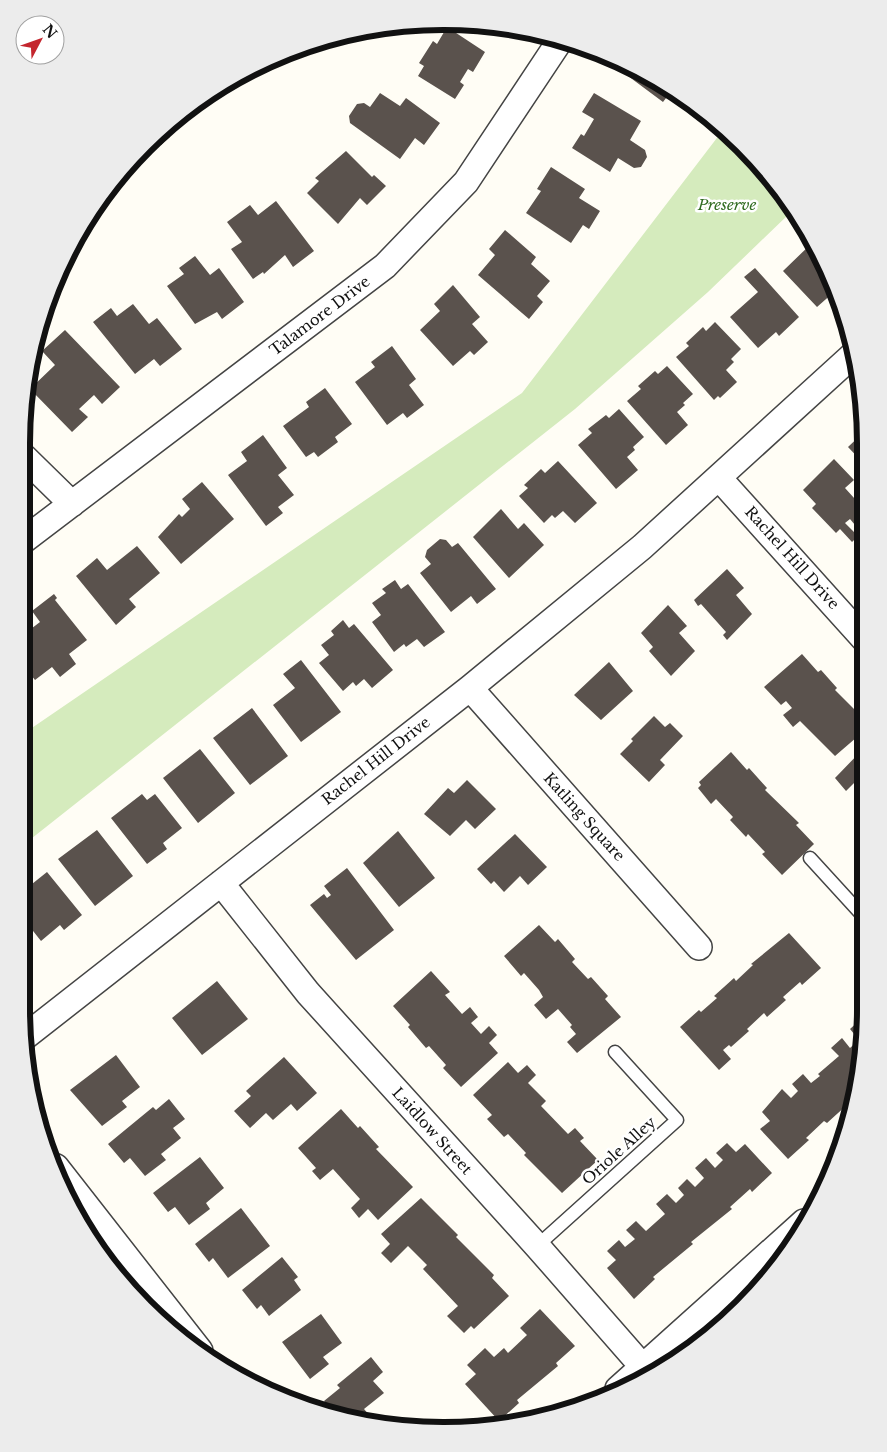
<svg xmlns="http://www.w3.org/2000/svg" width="887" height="1452" font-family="'Libre Baskerville',serif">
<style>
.green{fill:#d5ebbd}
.building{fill:#5a524d}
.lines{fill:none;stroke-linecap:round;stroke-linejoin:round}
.service-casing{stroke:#444;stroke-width:15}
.minor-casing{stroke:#444;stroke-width:28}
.service{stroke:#fff;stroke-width:12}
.minor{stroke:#fff;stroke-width:25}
.labels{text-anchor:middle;stroke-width:5;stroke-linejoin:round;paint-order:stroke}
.park-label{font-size:15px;font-style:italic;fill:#2f6b1f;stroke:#fff}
.street-label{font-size:15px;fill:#111;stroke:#fff}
.rim{fill:none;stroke:#111;stroke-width:6}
</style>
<rect width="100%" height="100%" fill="#fffdf5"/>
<path class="green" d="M723 130 761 165 793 210 789 214 708 292 575 409 22 846 23 734 522 393Z"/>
<path class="building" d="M447 27 485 52 473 72 468 69 460 82 464 85 455 99 418 76 424 66 419 63 433 41 437 44Z
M630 65 672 90 663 102 624 73Z
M380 93 400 106 406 98 440 123 424 145 415 138 400 159 350 123 349 116 357 104 364 103 370 107Z
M594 93 641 121 630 140 645 150 647 157 641 167 634 168 618 158 610 172 572 148 581 134 584 136 594 119 582 112Z
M168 124 170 137 161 145 151 144 150 143Z
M346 151 372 177 374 175 386 186 367 205 360 198 338 224 307 193 319 181 315 178Z
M551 167 585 189 579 198 600 211 589 229 583 225 571 243 526 213 541 191 537 189Z
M276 201 314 251 293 267 285 255 264 274 263 272 253 279 231 249 242 242 227 222 250 205 258 215Z
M505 230 536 257 531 264 550 281 537 296 543 302 529 319 478 275 495 255 489 249Z
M813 242 834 292 817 307 783 271Z
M195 256 210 275 219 268 244 302 222 319 217 312 195 324 167 286 184 274 179 268Z
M755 268 799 317 779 336 776 332 758 348 730 317 758 292 744 277Z
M453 285 480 317 472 324 488 342 474 355 470 351 453 366 420 330 440 311 434 304Z
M133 304 149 324 157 318 182 349 160 366 154 359 135 374 93 322 111 308 117 316Z
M715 322 741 349 731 359 734 362 726 370 737 382 720 398 718 396 714 400 676 357 689 346 686 343 703 327 706 331Z
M65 330 120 387 102 404 94 395 79 409 88 417 72 432 30 389 55 365 42 351Z
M392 346 416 379 409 385 424 405 407 418 403 413 387 425 355 382 375 367 371 362Z
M667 366 693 394 683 403 685 405 677 412 688 425 666 445 627 401 641 389 638 386 655 371 658 374Z
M325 388 352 424 335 437 338 442 318 457 314 452 306 457 283 426 309 407 306 402Z
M619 409 644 437 633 447 635 450 627 457 638 470 616 489 578 445 592 433 588 429 606 415 609 418Z
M865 431V465L848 447Z
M263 435 287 468 278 475 294 495 278 507 283 513 266 526 228 475 247 461 241 452Z
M834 459 854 480 845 488 864 509V517L855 525 850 519 845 523 858 536 852 542 840 529 836 533 812 508 816 504 803 490Z
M558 461 597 503 575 523 563 511 555 518 552 515 544 523 519 496 528 488 524 485 541 469 545 473Z
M202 482 234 519 181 564 158 537 179 514 182 517 190 509 182 499Z
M501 509 518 529 524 523 544 545 509 578 473 537Z
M440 539 446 540 452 547 458 543 496 589 477 604 471 596 451 612 420 573 431 564 425 557 427 550Z
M137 546 160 573 129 599 136 607 116 625 76 576 97 558 107 570Z
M727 569 744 588 736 595 752 614 727 640 723 635 726 632 701 604 698 606 694 600Z
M395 580 401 589 408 584 445 632 424 647 417 639 406 647 404 644 394 652 372 622 381 615 372 603 386 593 382 589Z
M54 594 57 598 55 600 87 640 69 654 76 664 60 677 52 667 35 680 23 665V635L40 622 32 611Z
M668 605 687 626 679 633 695 651 671 676 649 651 653 647 641 633Z
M343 620 349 628 354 624 393 670 372 688 364 679 356 686 353 682 343 691 319 663 329 655 321 645 334 635 331 631Z
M802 654 818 672 821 670 837 688 835 690 864 719V731L835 756 800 721 793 727 783 715 792 708 786 701 781 705 764 687Z
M301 660 341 712 301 742 273 705 295 688 283 674Z
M609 662 633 691 601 720 574 695Z
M252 708 288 756 250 785 213 738Z
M654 716 665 727 670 723 683 736 660 760 665 765 649 782 620 754 633 741 631 739Z
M200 749 235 793 198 823 163 778Z
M863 749V786L861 788 855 782 846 791 835 778Z
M731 752 747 770 749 768 767 788 765 790 799 823 796 825 814 844 782 875 762 854 765 852 748 834 746 837 730 820 733 817 716 799 711 804 698 788 701 785 699 782Z
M467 780 496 809 475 829 466 820 450 836 424 814 448 788 454 793Z
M142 794 147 800 155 794 182 828 163 843 167 849 147 864 111 818Z
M97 830 133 876 95 906 58 859Z
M398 831 435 878 399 907 363 863Z
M515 834 547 867 528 885 520 876 504 892 494 881 491 884 477 869Z
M347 868 394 930 356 960 310 905 324 894 327 898 331 895 324 886Z
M47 872 82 915 64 930 60 925 41 941 22 917V892Z
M539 925 555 942 558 939 575 959 572 962 588 979 591 977 608 996 605 999 621 1017 577 1053 567 1042 576 1034 570 1027 572 1025 558 1009 546 1019 534 1005 543 997 539 990 524 973 521 976 504 956Z
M789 933 821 968 802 985 800 982 783 997 786 1000 767 1017 764 1013 747 1029 749 1031 731 1047 729 1045 723 1050 731 1059 719 1070 680 1027 699 1010 701 1012 717 998 714 996 734 978 736 981 753 965 751 964Z
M431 971 450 992 445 995 462 1014 470 1007 478 1017 471 1023 481 1034 489 1026 497 1035 489 1043 498 1053 461 1087 443 1068 446 1065 429 1046 426 1048 408 1027 410 1025 393 1006Z
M217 981 248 1019 202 1055 172 1018Z
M861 1019 862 1063 854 1094 846 1101 848 1104 827 1123 824 1121 806 1138 809 1140 788 1159 760 1129 770 1121 762 1112 782 1089 791 1098 798 1091 792 1084 803 1074 811 1083 820 1076 818 1074 839 1056 831 1048 842 1038 850 1048 859 1040 850 1029Z
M116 1055 140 1087 122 1101 127 1107 102 1126 70 1090Z
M284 1057 317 1093 297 1111 291 1104 273 1120 266 1113 250 1128 234 1111 251 1096 246 1091Z
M508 1062 518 1073 527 1065 536 1075 528 1083 546 1101 541 1106 568 1134 575 1128 584 1138 580 1141 598 1160 562 1193 524 1155 526 1153 508 1134 504 1137 487 1119 492 1115 473 1095Z
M169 1099 185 1119 173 1128 181 1138 161 1154 166 1160 145 1176 130 1158 124 1163 108 1144 153 1107 156 1110Z
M341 1109 358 1128 360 1126 379 1147 376 1149 413 1187 378 1220 368 1209 359 1218 351 1208 360 1199 333 1169 320 1180 312 1171 316 1168 298 1148Z
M727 1143 736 1152 745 1144 772 1173 752 1192 750 1189 730 1207 732 1209 691 1242 693 1244 653 1277 655 1279 634 1299 607 1268 616 1260 607 1251 619 1240 625 1247 635 1239 626 1230 636 1221 646 1231 665 1214 656 1204 667 1194 676 1203 684 1195 678 1188 687 1179 695 1187 704 1178 695 1168 706 1158 715 1168 723 1160 716 1153Z
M200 1157 224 1188 206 1203 210 1209 189 1225 175 1207 168 1212 153 1193Z
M421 1198 458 1235 456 1237 494 1275 492 1278 509 1296 474 1329 471 1326 464 1333 447 1316 458 1306 423 1269 427 1265 408 1246 391 1263 381 1253 390 1244 381 1234Z
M241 1208 270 1246 228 1278 213 1258 209 1262 195 1244Z
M282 1257 298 1277 294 1280 301 1290 269 1316 261 1305 257 1309 242 1290Z
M540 1309 575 1346 556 1363 558 1366 517 1400 519 1403 499 1421 465 1384 476 1374 467 1365 485 1348 494 1357 504 1348 508 1353 527 1335 520 1328Z
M321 1314 342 1343 323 1357 329 1364 310 1379 282 1342Z
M371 1357 383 1372 373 1381 384 1393 364 1409 370 1416 367 1418 333 1413 324 1401 340 1388 337 1385Z"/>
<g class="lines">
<defs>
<path id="service" d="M810 858 863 916
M537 1246 677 1120 615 1052"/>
<path id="minor" d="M24 457 72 504
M719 478 864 639
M24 540 385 266 466 182 561 39
M470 688 699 947
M221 883 308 993 537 1246 649 1374
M26 1036 470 688 642 547 855 353
M56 1167 200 1351
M618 1389 804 1222"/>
</defs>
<use href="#service" class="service-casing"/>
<use href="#minor" class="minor-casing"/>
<use href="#service" class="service"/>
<use href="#minor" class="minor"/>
</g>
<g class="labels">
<g class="park-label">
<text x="727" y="210">Preserve</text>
</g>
<g class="street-label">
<text transform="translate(320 316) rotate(-37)" y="5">Talamore Drive</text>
<text transform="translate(792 558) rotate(48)" y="5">Rachel Hill Drive</text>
<text transform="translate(376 761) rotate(-38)" y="5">Rachel Hill Drive</text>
<text transform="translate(584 817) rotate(48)" y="5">Katling Square</text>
<text transform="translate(432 1131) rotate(48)" y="5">Laidlow Street</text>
<text transform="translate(619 1151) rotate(-42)" y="5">Oriole Alley</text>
</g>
</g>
<path d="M0 0H887V1452H0ZM443 30H444A413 413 0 0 1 857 443V1009A413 413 0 0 1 444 1422H443A413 413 0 0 1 30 1009V443A413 413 0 0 1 443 30Z" fill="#ececec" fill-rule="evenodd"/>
<path class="rim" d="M443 30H444A413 413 0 0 1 857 443V1009A413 413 0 0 1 444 1422H443A413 413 0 0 1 30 1009V443A413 413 0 0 1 443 30Z"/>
<g transform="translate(40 40) rotate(49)"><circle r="24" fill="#ffffff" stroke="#a0a0a0"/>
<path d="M0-4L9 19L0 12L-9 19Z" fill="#c4262e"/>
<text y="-8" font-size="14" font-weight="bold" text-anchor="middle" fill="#111111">N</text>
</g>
</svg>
